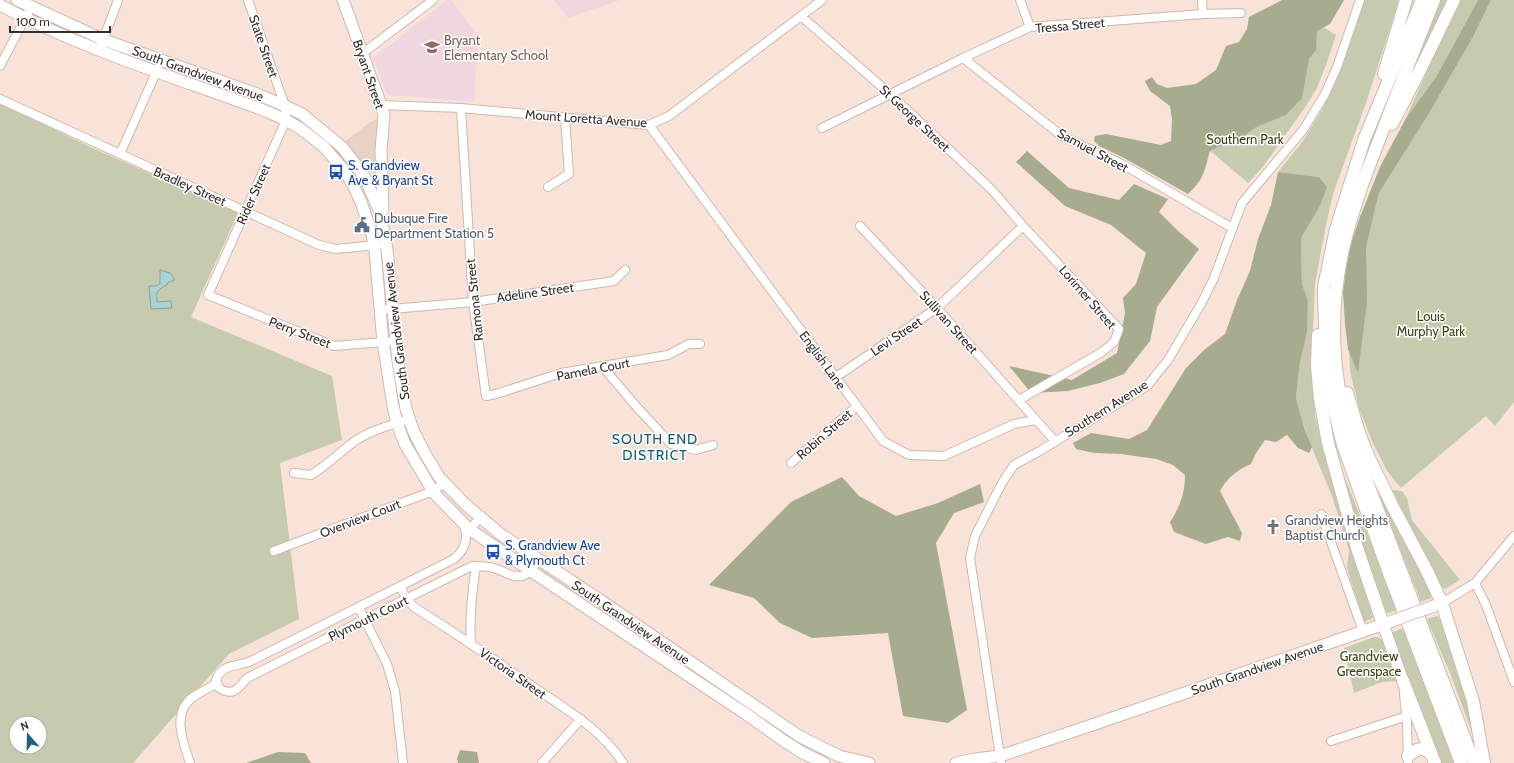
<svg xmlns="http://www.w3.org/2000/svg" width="1514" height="763" font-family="Cabin,sans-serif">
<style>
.commercial{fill:#e8d2c6}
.education{fill:#f0d7df}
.green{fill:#c6cbb0;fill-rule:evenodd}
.forest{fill:#a7ac8f}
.water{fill:#acd2d4;stroke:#89a1a1}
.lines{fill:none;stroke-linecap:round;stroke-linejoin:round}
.minor-casing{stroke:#ceb9af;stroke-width:10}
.major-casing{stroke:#ceb9af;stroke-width:13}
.highway-casing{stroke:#ceb9af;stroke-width:14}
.minor{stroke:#fff;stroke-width:8}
.major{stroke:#fff;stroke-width:11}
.highway{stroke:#fff;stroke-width:12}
.major-bridge-casing{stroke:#ceb9af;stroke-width:13;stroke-linecap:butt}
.major-bridge{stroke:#fff;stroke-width:11}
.labels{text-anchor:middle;stroke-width:3;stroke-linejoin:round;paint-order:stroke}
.street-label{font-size:13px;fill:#372e2a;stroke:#fff}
.education-label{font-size:13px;fill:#785e54;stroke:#fff;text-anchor:start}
.park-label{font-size:13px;fill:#3d4312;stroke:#fff}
.transit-label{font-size:13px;fill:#164399;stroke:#fff;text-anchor:start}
.service-label{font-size:13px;fill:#4e5e75;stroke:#fff;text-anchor:start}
.worship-label{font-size:13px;fill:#5b616d;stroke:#fff;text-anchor:start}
.neighbourhood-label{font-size:14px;letter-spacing:1px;fill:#075d73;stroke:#fff}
</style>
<rect width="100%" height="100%" fill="#f9e3d8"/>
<path class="commercial" d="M382 116 379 149 376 162 373 167 367 168 362 165 344 142 369 123Z"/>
<path class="education" d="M447 0H451L478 35 474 102 387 95 373 58Z
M554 0H620L568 18Z"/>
<path class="green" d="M1364 0H1399L1367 100 1333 194 1326 225 1315 284 1312 354 1315 416 1323 447 1373 618 1364 622 1347 568 1349 550 1332 496 1305 431 1296 398 1300 362 1307 333 1308 301 1302 284 1301 238 1320 206 1319 177 1278 172 1303 141 1324 106 1346 53Z
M1441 0H1449L1418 64H1416Z
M1459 0H1478L1436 77 1406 118Z
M1491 0H1514V402L1495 426 1486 416 1401 488 1387 471 1372 441 1359 408 1350 371 1348 320 1379 193 1428 115 1473 37Z
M1310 19 1336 35 1326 65 1317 88 1306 106 1262 168 1248 183 1194 137Z
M169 67 278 107 277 109 169 71Z
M0 103 88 146 238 213 191 317 332 376 342 440 280 463 299 619 229 654 133 763H0ZM16 723H40V747H16Z
M296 117 330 141 353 169 349 172 295 119Z
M1335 453 1383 573 1399 609 1389 613H1382Z
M1371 476 1430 591 1431 598 1421 602Z
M1391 490 1402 491 1407 498 1412 520 1460 580 1445 589 1439 586Z
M1437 616 1442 622 1469 702 1474 738 1450 673 1427 619Z
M1404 628 1455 763H1439L1390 633Z
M1374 637H1378L1383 641 1397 681 1382 682 1354 693 1344 648Z"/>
<path class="forest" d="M1282 0H1344L1330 24 1317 31 1316 50 1309 59 1302 98 1286 115 1256 127 1241 138 1228 142 1210 151C1204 171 1205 178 1188 194L1124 158 1099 146 1094 141 1095 136 1106 134 1161 145 1171 141 1172 119 1170 106 1150 91 1145 81 1152 77 1157 84 1167 88 1196 84 1216 70 1226 46 1239 42 1247 29 1249 17Z
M1478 0H1491L1473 37 1428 115 1379 193 1366 247 1367 302 1358 373 1348 349 1345 324 1343 292 1349 249 1360 217 1380 167 1406 118 1436 77Z
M1027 151 1069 188 1119 200 1134 184 1168 199 1159 212 1177 230 1199 249 1157 307 1150 341 1124 374 1100 383 1068 391 1031 393 1009 366 1072 380 1117 353 1125 313 1123 298 1136 284 1146 253 1111 225 1065 206 1016 162Z
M1278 172 1319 177 1327 187 1320 206 1301 238 1302 284 1308 301 1307 333 1300 362 1296 398 1305 431 1312 447 1309 453 1298 448 1287 435 1276 442 1265 440 1256 453 1251 464C1237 470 1227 478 1220 491L1242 533 1240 541 1228 537 1206 544 1174 532 1170 522C1180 507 1185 493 1185 475L1173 465 1156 459 1121 454 1094 453 1076 449 1073 443 1091 433 1129 439 1147 430 1186 368 1204 350 1225 334 1237 300 1250 271 1258 239 1271 205Z
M842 477 859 496 896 516 938 503 980 484 984 502 954 513 936 543 967 710 948 723 903 716 888 633 812 638 780 623 754 598 709 585 791 502Z
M460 750 477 752 479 763H458L457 759Z
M278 752 305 753 311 763H246Z"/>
<path class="water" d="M160 270 170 273 175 280 167 283V285C157 290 156 291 157 302L171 301 172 308 151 309 149 286H155L160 284Z"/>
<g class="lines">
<defs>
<path id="minor" d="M248 0 285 106 286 120 208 295 334 346 396 341
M1020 0 1030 27
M1202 0 1203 14
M801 16 890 94 992 190 1023 226 1119 329 1114 342 1102 352 1019 400
M99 51 118 0
M363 53 433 0
M963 58 1062 136 1122 164 1232 228
M0 66 31 7
M0 99 319 245 336 249 386 244
M381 105 461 108 649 125 669 116 822 0
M461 108 473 302 486 396 496 394 561 373 668 355 689 344H700
M649 125 883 441 909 455 944 456 1014 424 1036 420 1055 441
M822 128 963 58 1030 27 1203 14 1241 13
M120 154 158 68
M548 187 569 174 565 117
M860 226 937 308 1036 420
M380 310 473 302 614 281 625 270
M603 367 635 405 671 444 696 450 713 445
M836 377 937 308 1023 226
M791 463 857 406
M294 473 311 475C327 465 340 452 355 441 371 430 391 425 410 419
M1321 514 1363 631
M464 525C469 539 465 550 454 559L249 662C236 666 221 665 216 680L219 688C233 697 238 689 247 678L472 566C480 566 486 566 494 568 504 571 516 581 527 574 532 571 535 564 539 559
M467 532 480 518
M274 551 433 491 445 482
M1475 583 1486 605 1514 682
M401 587 406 599 414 607C455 633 495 660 535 688 567 710 602 730 623 763
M1442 603 1475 583 1514 536
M359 608 387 664 395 691 403 763
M471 644C469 618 472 592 476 566
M1404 694 1407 722 1408 763
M1331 741 1407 716
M190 763C183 742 171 713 193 697 201 692 209 688 217 683
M542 763 581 719
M1001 763 970 558 975 536 1002 483 1014 465 1038 452 1147 386 1168 360 1201 304 1214 278 1242 203 1303 130 1325 94 1337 67 1360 0"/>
<path id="major" d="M17 0 104 40 257 94 285 106 302 114 342 147 356 165 365 178 380 212 387 249 398 362 406 409 413 430 424 452 439 477 465 504 499 533 603 602 799 736 839 756 869 763
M343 0 381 105 384 115 381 150 383 210
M0 5C84 50 177 78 266 111L286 120 301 129 324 147 344 170 353 185 361 202 372 234 375 251 383 342 393 406 397 423 405 444 434 493 469 529 525 567 746 714 784 741 803 753 824 763
M1383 624 1403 681
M956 763 975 759 1000 756 1098 723 1390 622"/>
<path id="highway" d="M1422 0 1364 140 1336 229 1324 287V299L1326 350 1331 397 1343 445 1389 573 1461 763
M1434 0C1416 45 1398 90 1381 135 1367 171 1353 207 1344 245 1329 307 1331 375 1350 437L1474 763
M1384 74 1406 0
M1392 124 1419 72 1454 0
M1318 335 1317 366 1320 399 1328 443 1357 548 1383 624
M1347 393 1360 436 1370 460 1394 509 1427 571 1442 603 1473 701 1484 763
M1403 681 1435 763
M1408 756C1417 748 1423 746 1432 755"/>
</defs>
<use href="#minor" class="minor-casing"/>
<use href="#major" class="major-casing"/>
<use href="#highway" class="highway-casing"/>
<use href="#minor" class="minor"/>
<use href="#major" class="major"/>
<use href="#highway" class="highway"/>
<defs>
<path id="major-bridge" d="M1392 621 1434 606"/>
</defs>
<use href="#major-bridge" class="major-bridge-casing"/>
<use href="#major-bridge" class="major-bridge"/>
</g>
<defs>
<symbol id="school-bare" viewBox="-9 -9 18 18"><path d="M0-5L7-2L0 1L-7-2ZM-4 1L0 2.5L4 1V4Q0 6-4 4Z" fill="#8d6e63" stroke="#fff" stroke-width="2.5" paint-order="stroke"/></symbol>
<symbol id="bus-bare" viewBox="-9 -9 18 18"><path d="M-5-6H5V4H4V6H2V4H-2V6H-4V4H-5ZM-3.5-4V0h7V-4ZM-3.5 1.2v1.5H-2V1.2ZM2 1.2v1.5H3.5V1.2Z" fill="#1a4fb4" stroke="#fff" stroke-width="2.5" paint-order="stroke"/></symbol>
<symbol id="civic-bare" viewBox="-9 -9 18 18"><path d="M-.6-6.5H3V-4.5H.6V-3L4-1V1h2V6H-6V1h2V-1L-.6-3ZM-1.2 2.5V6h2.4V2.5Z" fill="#5c6f8a" stroke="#fff" stroke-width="2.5" paint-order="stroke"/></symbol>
<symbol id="church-bare" viewBox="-9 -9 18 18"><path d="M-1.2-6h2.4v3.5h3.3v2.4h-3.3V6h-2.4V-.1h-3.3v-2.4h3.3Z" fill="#6b7280" stroke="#fff" stroke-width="2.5" paint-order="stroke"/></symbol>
</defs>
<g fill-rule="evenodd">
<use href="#school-bare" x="421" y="36" width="22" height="22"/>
<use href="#bus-bare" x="325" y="161" width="22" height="22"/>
<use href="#civic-bare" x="351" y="214" width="22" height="22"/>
<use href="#church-bare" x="1262" y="516" width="22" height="22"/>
<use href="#bus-bare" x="482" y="541" width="22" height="22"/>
</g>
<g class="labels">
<g class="street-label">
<text transform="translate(1070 25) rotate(-5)" y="5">Tressa Street</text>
<text transform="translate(264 46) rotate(71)" y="5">State Street</text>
<text transform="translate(198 73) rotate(20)" y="5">South Grandview Avenue</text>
<text transform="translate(369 74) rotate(71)" y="5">Bryant Street</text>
<text transform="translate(586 118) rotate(4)" y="5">Mount Loretta Avenue</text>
<text transform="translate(915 118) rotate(43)" y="5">St George Street</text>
<text transform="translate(1093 150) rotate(28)" y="5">Samuel Street</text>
<text transform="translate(190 186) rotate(24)" y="5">Bradley Street</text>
<text transform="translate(253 194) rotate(-66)" y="5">Rider Street</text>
<text transform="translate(535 292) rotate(-8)" y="5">Adeline Street</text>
<text transform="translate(1088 297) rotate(49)" y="5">Lorimer Street</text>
<text transform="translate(474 300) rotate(-96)" y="5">Ramona Street</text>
<text transform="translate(949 322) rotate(48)" y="5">Sullivan Street</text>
<text transform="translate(396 331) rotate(-97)" y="5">South Grandview Avenue</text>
<text transform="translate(300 332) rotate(21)" y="5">Perry Street</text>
<text transform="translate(896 336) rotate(-34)" y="5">Levi Street</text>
<text transform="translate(823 360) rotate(54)" y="5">English Lane</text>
<text transform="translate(593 369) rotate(-11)" y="5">Pamela Court</text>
<text transform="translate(1106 408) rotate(-32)" y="5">Southern Avenue</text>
<text transform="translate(824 434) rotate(-41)" y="5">Robin Street</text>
<text transform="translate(360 518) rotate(-21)" y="5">Overview Court</text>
<text transform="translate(368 618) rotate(-26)" y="5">Plymouth Court</text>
<text transform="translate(631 622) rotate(34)" y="5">South Grandview Avenue</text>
<text transform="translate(1257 668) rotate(-19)" y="5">South Grandview Avenue</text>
<text transform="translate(513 673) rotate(35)" y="5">Victoria Street</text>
</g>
<g class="education-label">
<text x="444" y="45">Bryant<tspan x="444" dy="15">Elementary School</tspan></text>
</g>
<g class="park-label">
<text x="1245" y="144">Southern Park</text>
<text x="1431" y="321">Louis<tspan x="1431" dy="15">Murphy Park</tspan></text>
<text x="1369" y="661">Grandview<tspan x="1369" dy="15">Greenspace</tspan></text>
</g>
<g class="transit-label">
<text x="348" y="170">S. Grandview<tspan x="348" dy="15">Ave &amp; Bryant St</tspan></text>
<text x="505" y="550">S. Grandview Ave<tspan x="505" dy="15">&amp; Plymouth Ct</tspan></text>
</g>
<g class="service-label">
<text x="374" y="223">Dubuque Fire<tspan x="374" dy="15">Department Station 5</tspan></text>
</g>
<g class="worship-label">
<text x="1285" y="525">Grandview Heights<tspan x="1285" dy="15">Baptist Church</tspan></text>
</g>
<g class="neighbourhood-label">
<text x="655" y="444">SOUTH END<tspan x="655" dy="16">DISTRICT</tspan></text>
</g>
</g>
<g transform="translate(28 735) rotate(340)"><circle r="19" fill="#ffffff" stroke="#afabaa"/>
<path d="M0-3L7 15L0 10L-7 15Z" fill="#206175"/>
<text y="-6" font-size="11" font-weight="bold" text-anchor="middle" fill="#372e2a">N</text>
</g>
<path d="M10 26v6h100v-6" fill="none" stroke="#372e2a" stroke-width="2"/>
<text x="16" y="26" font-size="12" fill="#372e2a" stroke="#ffffff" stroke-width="3" paint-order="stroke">100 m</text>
</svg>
